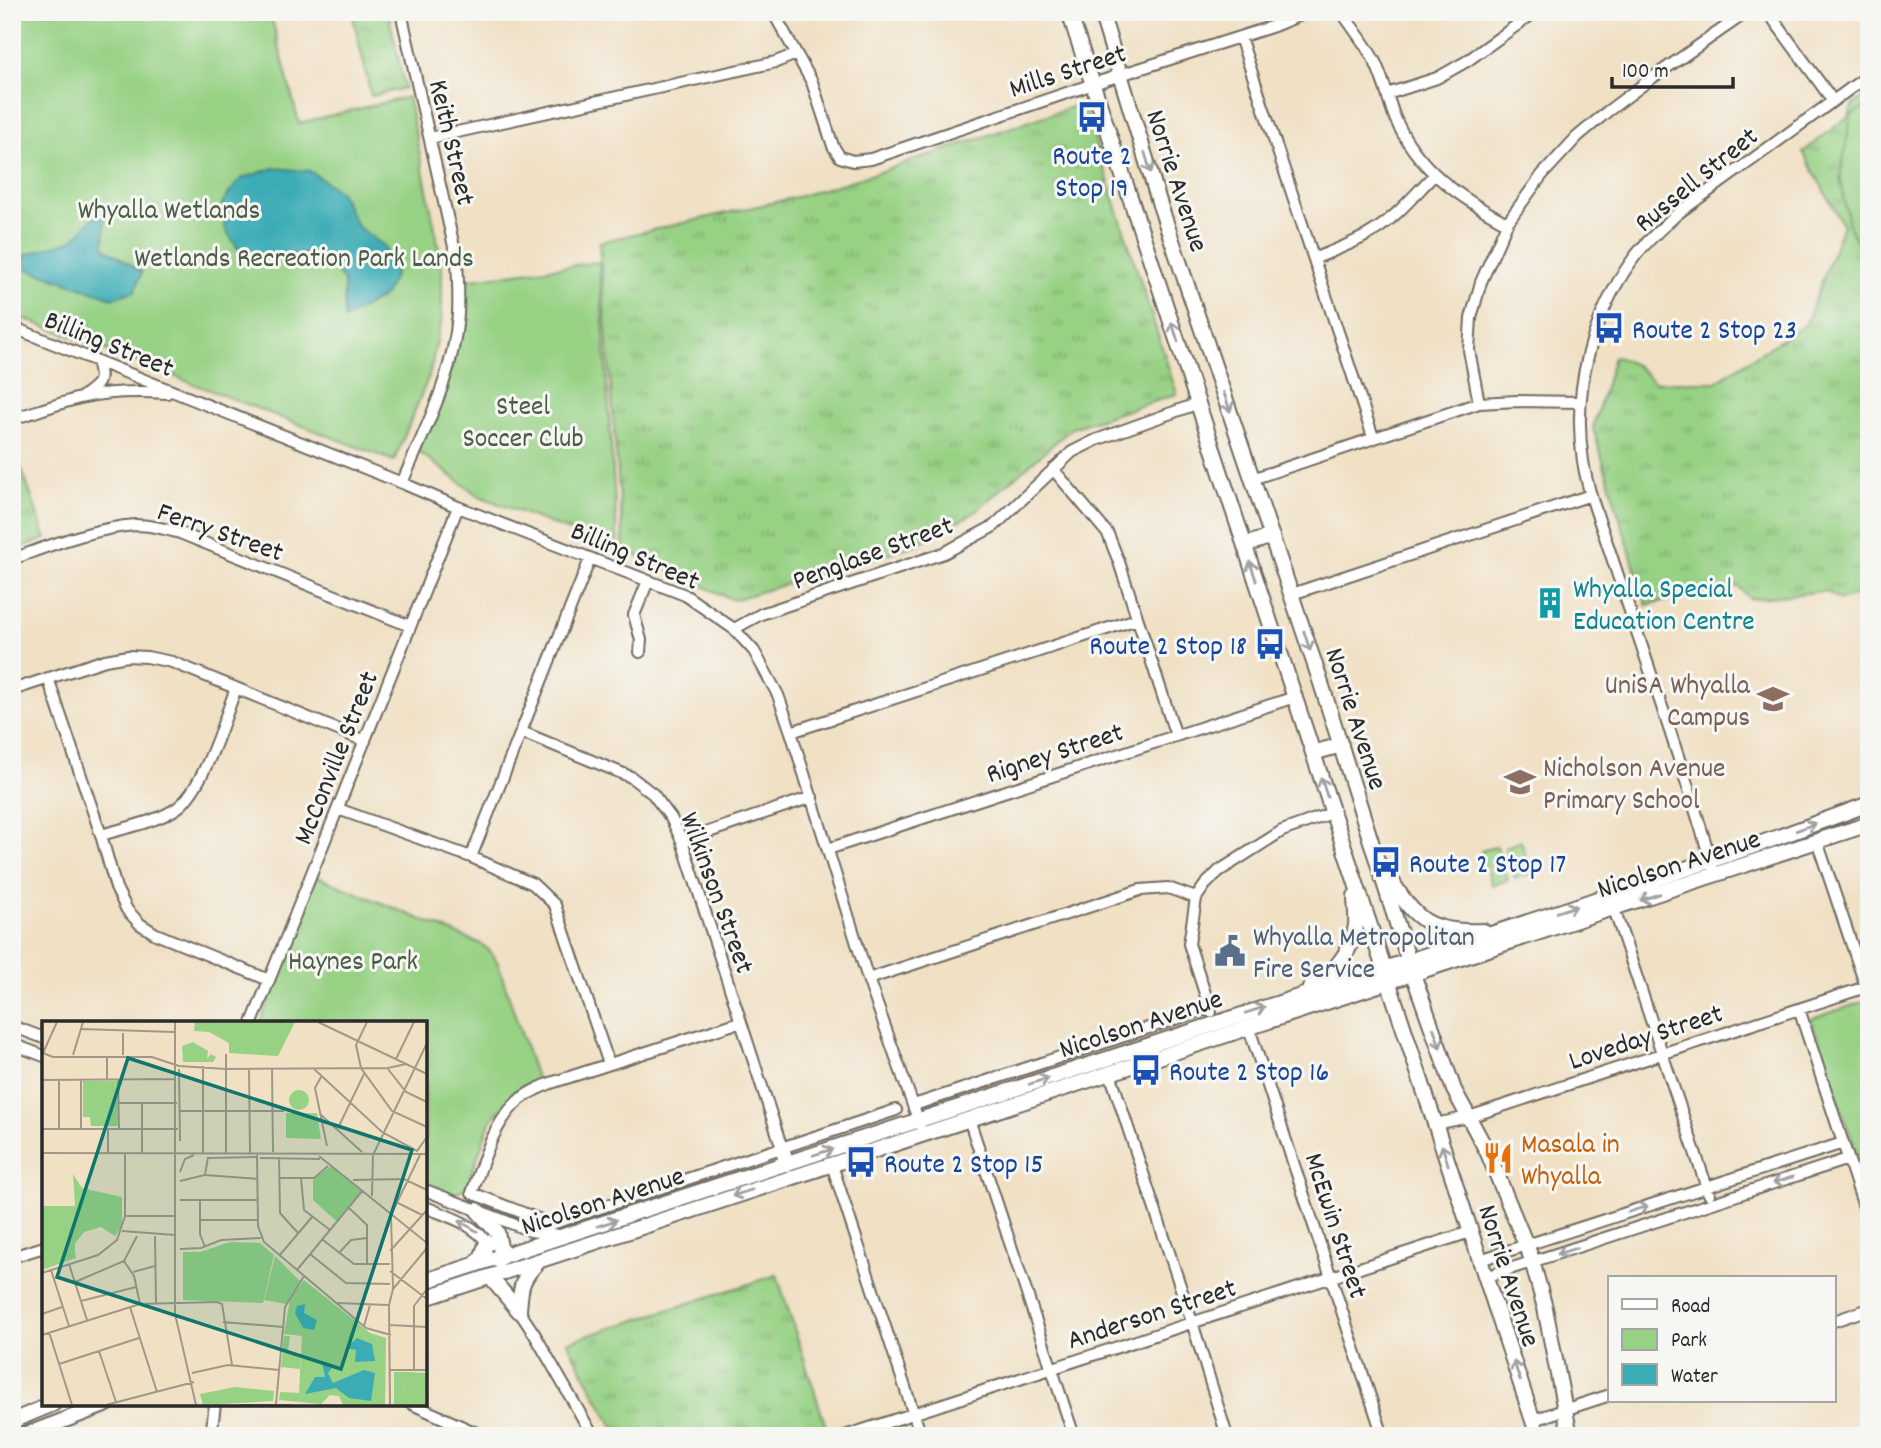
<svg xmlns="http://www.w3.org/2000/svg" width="1881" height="1448" font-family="Dekko,sans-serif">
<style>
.grass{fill:url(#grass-tufts);stroke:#617e58;stroke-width:2}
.park{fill:#97d184;stroke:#617e58;stroke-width:2}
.water{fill:#3bacb5;stroke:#336c70;stroke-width:2}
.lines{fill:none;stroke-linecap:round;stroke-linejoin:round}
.minor-casing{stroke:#706a61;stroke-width:14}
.major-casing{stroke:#706a61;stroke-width:18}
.minor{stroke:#fff;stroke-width:10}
.major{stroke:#fff;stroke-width:14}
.oneway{stroke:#a0a0a0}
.labels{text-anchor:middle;stroke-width:6;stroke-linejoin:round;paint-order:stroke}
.street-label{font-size:28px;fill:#2b2b2b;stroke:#f6f6f2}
.transit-label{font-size:28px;fill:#164399;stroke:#f6f6f2;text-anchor:start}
.park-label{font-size:28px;fill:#4b5d46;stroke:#f6f6f2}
.culture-label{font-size:28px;fill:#0d838f;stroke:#f6f6f2;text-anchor:start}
.education-label{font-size:28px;fill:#785e54;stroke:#f6f6f2;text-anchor:end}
.service-label{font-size:28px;fill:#4e5e75;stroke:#f6f6f2;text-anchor:start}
.food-label{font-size:28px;fill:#c56008;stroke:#f6f6f2;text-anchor:start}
.inset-road{fill:none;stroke:#a19887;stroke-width:2}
.view{fill:#0f766e;fill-opacity:0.15;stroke:#0f766e;stroke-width:3.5}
.inset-edge{fill:none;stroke:#2b2b2b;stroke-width:3.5}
</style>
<defs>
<pattern id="grass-tufts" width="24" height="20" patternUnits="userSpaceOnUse" patternTransform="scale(1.75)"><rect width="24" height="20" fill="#97d184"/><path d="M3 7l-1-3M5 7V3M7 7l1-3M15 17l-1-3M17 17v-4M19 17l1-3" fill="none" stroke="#7baa6c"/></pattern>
</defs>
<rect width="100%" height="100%" fill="#f6f6f2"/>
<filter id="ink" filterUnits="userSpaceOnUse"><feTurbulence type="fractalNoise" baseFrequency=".0143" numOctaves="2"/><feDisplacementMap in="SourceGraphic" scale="14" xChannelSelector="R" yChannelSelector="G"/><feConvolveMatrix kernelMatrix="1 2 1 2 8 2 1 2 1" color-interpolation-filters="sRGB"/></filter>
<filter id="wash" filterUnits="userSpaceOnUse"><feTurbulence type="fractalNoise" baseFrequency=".00686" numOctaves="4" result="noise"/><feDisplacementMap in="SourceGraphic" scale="28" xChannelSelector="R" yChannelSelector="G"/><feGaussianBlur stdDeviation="1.57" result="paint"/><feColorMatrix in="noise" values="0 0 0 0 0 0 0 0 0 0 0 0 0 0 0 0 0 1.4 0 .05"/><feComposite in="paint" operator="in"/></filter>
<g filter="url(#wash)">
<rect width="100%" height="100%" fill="#f0e0c4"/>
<path class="grass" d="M352 12H388L405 88 371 96Z
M1869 94V591L1840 600 1826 591 1750 599 1738 586 1646 605 1593 428 1614 356 1636 365 1654 382H1715L1806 324 1843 225 1803 152 1849 116 1853 105Z
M1083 103 1177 394 1072 428 972 514 913 546 733 600 624 550 599 242 797 197 880 172Z
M19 461 46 539 12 550V464Z
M777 1275 827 1430 809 1436H618L567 1342Z"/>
<path class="park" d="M12 12H270L299 123 408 97 442 263V319L429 376 394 461 12 314Z
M1869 104V267L1849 225 1840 177 1851 116Z
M599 262 618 550 479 496 416 450 453 364 458 281Z
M1521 841 1532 873 1515 878 1505 847Z
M1497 846 1508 880 1492 885 1481 851Z
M316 876 481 944 489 950 497 961 537 1081 498 1112 489 1125 467 1186 454 1195 425 1183V1023H260Z
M1869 1000V1190L1811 1019Z"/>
<path class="water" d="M273 168 310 171 340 192 357 226 384 246 395 274 385 295 344 319V281L329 263 303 254 260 259 239 250 225 229 222 203 240 179Z
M94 217 105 218 104 247 142 272 135 291 113 298 27 269 25 255 73 240Z"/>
</g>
<g filter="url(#ink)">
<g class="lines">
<defs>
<path id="minor" d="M401 12 457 260C458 278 459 296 458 314 454 374 425 429 402 483
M773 12 812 82 833 146 840 157 853 161 871 159 1120 75 1274 26 1308 12
M1342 12C1353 29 1366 44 1375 62 1384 80 1388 100 1395 118 1417 169 1460 198 1507 223
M1768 12 1833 101
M1240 37 1373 437
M1387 94 1437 78 1467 61 1535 12
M430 138 776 62 796 54
M1314 259C1332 251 1352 244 1369 234 1394 220 1414 195 1434 175
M12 327 402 483 458 507 685 595 734 629 754 651 778 695 791 732 868 979 920 1125
M83 396C100 384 103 382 97 361
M1479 403 1469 350 1471 318 1481 282 1507 223 1542 175 1577 137 1608 111 1652 78 1747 12
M12 419C35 412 57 404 80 398 108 391 138 391 167 393
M1053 469 1108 534 1119 562 1176 736
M1252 479 1479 403 1517 401 1580 402
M12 559C52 545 94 528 136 525 151 525 166 529 180 533L410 626
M1292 594 1591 495
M734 629 761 614 944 553 994 526 1072 452 1096 440 1199 403
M640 652 641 640 634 615 648 581
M48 678 101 835 116 888 127 910 140 924 156 934 269 980
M12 690 105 660 128 656 147 657 172 662 365 741
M522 732 631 777 653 794 671 818 682 841 782 1148
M791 732 1137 619
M338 809 471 857 533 884 555 905 609 1064
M101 835C124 828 157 822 177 808 203 790 224 720 236 688
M682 841 812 797
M1817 841 1866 987
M828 849 1295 697
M471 857 590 559
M1712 865C1688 784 1661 703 1634 623 1624 594 1615 566 1605 537 1596 512 1587 487 1583 461 1572 391 1591 317 1633 259 1645 242 1662 228 1677 214L1869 75
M1614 909 1709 1194
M868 979 1140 890 1168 888 1196 898
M1799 1009 1869 1222
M1211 1012 1189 944 1196 898 1205 885 1219 871 1282 831 1332 813
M252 1023 458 507
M12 1026 44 1038
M1249 1028 1383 1436
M12 1044 44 1056
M1110 1073 1192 1322 1227 1436
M914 1105 1209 1008
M969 1119 1074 1436
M1435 1124 1469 1117 1869 986
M832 1165 921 1436
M425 1190 531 1231 558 1235
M472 1193 551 1224 896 1110
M472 1193C482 1164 492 1128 514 1105 524 1094 538 1088 551 1083L740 1022
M425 1207C452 1218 471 1222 490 1245
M12 1257 44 1247
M1480 1260 1843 1143
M1485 1277 1848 1159
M519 1311 535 1335 593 1436
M1834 1321 1869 1309
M412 1404 483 1436
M1533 1420 1610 1395
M211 1436 215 1404
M845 1436 1470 1232"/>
<path id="major" d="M1069 12 1538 1436
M1101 12 1160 205 1319 677 1413 974 1454 1090 1488 1153 1531 1257 1545 1308 1570 1436
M1245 545 1272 536
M1313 753 1341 745
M1390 878C1415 922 1432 933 1483 931
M1310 988C1332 975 1353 951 1356 925 1357 916 1355 905 1355 896
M782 1148 787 1164
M477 1210 497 1232 502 1257 497 1260
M475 1265 482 1256 487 1242
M490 1277 519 1311
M425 1281 1568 909 1762 843 1869 804
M425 1298 1869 824
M519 1311C521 1286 520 1281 538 1262
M12 1421 53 1404
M23 1436 107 1404"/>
</defs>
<use href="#minor" class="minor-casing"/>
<use href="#major" class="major-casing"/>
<use href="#minor" class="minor"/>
<use href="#major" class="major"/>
</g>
<defs><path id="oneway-shaft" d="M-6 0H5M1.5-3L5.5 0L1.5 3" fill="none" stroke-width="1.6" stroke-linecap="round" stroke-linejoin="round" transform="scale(1.75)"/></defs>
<g class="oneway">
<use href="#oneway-shaft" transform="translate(1148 163) rotate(73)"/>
<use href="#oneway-shaft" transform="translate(1175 332) rotate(-108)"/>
<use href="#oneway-shaft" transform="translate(1227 402) rotate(71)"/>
<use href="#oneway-shaft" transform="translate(1253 571) rotate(-108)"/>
<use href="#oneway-shaft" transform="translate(1307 641) rotate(72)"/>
<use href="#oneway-shaft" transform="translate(1324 787) rotate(-108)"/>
<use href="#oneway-shaft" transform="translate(1806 827) rotate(-20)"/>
<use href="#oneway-shaft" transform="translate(1650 897) rotate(161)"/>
<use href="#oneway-shaft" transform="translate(1567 909) rotate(-18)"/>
<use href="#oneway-shaft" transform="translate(1255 1010) rotate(-18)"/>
<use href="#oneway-shaft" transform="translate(1437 1038) rotate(71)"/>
<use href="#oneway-shaft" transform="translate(1039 1081) rotate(-18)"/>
<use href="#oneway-shaft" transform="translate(823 1152) rotate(-18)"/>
<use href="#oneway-shaft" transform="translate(1445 1155) rotate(-108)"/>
<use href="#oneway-shaft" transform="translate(1783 1180) rotate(162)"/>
<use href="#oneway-shaft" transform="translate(742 1193) rotate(162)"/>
<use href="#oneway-shaft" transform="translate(1638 1209) rotate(-18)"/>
<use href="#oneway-shaft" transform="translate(607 1223) rotate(-18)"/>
<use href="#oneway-shaft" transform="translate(468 1226) rotate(-150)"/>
<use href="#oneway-shaft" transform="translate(1567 1251) rotate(162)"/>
<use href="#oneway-shaft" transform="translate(1517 1371) rotate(-109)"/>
</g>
</g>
<defs>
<symbol id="bus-bare" viewBox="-9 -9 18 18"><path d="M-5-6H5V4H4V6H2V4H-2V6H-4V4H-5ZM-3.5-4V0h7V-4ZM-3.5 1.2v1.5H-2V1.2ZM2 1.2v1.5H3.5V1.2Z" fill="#1a4fb4" stroke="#f6f6f2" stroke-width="2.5" paint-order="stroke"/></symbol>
<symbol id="building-bare" viewBox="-9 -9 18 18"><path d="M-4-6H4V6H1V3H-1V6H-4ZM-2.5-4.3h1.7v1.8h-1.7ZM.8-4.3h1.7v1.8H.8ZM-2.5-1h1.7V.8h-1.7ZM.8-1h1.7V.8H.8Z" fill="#0f9aa8" stroke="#f6f6f2" stroke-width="2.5" paint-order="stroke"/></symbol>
<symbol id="university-bare" viewBox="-9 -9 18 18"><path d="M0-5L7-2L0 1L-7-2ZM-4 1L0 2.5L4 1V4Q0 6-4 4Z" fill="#8d6e63" stroke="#f6f6f2" stroke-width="2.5" paint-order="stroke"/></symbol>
<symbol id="school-bare" viewBox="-9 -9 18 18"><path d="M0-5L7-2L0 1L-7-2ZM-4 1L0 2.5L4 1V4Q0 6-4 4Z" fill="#8d6e63" stroke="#f6f6f2" stroke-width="2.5" paint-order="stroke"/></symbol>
<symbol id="civic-bare" viewBox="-9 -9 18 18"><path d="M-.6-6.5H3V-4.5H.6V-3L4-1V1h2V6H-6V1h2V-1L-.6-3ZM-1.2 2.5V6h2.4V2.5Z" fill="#5c6f8a" stroke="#f6f6f2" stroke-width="2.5" paint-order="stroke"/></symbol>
<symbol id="restaurant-bare" viewBox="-9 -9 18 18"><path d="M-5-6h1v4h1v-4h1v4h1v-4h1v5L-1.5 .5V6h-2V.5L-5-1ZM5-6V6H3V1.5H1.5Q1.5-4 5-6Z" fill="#e8710a" stroke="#f6f6f2" stroke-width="2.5" paint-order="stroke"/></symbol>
</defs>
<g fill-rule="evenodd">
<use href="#bus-bare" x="1070" y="95" width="44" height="44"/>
<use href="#bus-bare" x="1587" y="306" width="44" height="44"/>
<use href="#building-bare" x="1528" y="581" width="44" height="44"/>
<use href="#bus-bare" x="1248" y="622" width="44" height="44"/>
<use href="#university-bare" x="1751" y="677" width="44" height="44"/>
<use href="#school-bare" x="1498" y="760" width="44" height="44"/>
<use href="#bus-bare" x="1364" y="840" width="44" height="44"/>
<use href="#civic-bare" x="1208" y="929" width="44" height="44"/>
<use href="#bus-bare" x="1124" y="1048" width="44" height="44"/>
<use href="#restaurant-bare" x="1476" y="1136" width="44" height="44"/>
<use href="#bus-bare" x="839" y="1140" width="44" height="44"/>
</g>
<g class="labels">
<g class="street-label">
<text transform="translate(1067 69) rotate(-18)" y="10">Mills Street</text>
<text transform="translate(454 142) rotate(77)" y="10">Keith Street</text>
<text transform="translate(1695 178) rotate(-39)" y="10">Russell Street</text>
<text transform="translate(1179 180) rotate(72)" y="10">Norrie Avenue</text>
<text transform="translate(110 342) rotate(22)" y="10">Billing Street</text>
<text transform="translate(221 530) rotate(19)" y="10">Ferry Street</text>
<text transform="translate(872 551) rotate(-20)" y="10">Penglase Street</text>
<text transform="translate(636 554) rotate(23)" y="10">Billing Street</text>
<text transform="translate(1358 718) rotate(72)" y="10">Norrie Avenue</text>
<text transform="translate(1054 751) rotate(-18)" y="10">Rigney Street</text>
<text transform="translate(334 757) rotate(-68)" y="10">McConville Street</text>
<text transform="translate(1678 862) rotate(-18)" y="10">Nicolson Avenue</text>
<text transform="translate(719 892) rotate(70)" y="10">Wilkinson Street</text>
<text transform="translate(1140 1022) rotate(-18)" y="10">Nicolson Avenue</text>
<text transform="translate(1645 1035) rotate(-18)" y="10">Loveday Street</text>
<text transform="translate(602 1199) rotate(-18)" y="10">Nicolson Avenue</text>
<text transform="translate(1338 1225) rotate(72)" y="10">McEwin Street</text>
<text transform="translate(1511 1275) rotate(72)" y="10">Norrie Avenue</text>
<text transform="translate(1151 1312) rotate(-18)" y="10">Anderson Street</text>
</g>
<g class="transit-label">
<text x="1092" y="164" text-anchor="middle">Route 2<tspan x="1092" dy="32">Stop 19</tspan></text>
<text x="1632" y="338">Route 2 Stop 23</text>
<text x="1247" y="654" text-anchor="end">Route 2 Stop 18</text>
<text x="1409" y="872">Route 2 Stop 17</text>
<text x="1169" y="1080">Route 2 Stop 16</text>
<text x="884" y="1172">Route 2 Stop 15</text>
</g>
<g class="park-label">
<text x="169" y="218">Whyalla Wetlands</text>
<text x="304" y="266">Wetlands Recreation Park Lands</text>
<text x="523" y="414">Steel<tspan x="523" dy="32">Soccer Club</tspan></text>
<text x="353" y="969">Haynes Park</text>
</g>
<g class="culture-label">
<text x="1573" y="597">Whyalla Special<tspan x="1573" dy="32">Education Centre</tspan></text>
</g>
<g class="education-label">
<text x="1750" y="693">UniSA Whyalla<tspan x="1750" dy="32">Campus</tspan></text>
<text x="1543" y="776" text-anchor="start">Nicholson Avenue<tspan x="1543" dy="32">Primary School</tspan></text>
</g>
<g class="service-label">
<text x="1253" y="945">Whyalla Metropolitan<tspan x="1253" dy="32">Fire Service</tspan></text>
</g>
<g class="food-label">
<text x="1521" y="1152">Masala in<tspan x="1521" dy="32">Whyalla</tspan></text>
</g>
</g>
<g transform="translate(42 1021)">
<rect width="385" height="385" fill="#f0e0c4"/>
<path d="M153 1H253L236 35 187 32V22L167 11 152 10ZM244 92H275L279 118 244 117ZM31 153 40 167 80 176V205L73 215 59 206 42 211 32 224 34 237 0 249V185H33ZM188 221 218 222 232 234 221 282 141 279V231H158ZM242 315H248L246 330 259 335 258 348 239 346ZM365 351 385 352V376L361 374ZM193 366 232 370 231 380 161 384 158 373Z" fill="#97d184"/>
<path d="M151 21 166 30 165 38 169 33 174 36 171 41H141L140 25ZM41 60H75L76 105H49L48 96H41ZM247 79a10 10 0 1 1 20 0a10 10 0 1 1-20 0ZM289 145 319 170 294 200 271 179V158ZM5 225a14 14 0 1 1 28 0a14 14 0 1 1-28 0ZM233 235 258 260 244 283 222 279ZM262 259 328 312 344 317 343 384H301L297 375 288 374 279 383 237 379 238 371 257 372 260 315 242 313 248 278ZM352 351H365L361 373 385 376V384H352Z" fill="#97d184"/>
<path d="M263 283 262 292 275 299 272 309 261 307 253 292 255 285ZM315 317 330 323 333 340 313 341 314 329 304 327ZM280 341 292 344 286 352 291 362 322 349 333 352 329 380 307 377 294 367 263 373 273 356H283Z" fill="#3bacb5"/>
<path class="inset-road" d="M133 1V293L154 384M276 1 385 53M325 1 314 24 319 47 350 90 385 106M38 8 133 11M1 32 11 36H110L137 45 184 48 346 47 364 43M1 32 15 1M31 34 41 1M81 34V12M65 35V59M354 38 372 1M161 45V132M271 47 340 111 375 130 385 116M137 48 138 120M207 48 208 132M230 48 231 131M346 48 364 71 385 81M279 56 273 67 285 125M0 59 133 58M17 59V108M39 59V107M76 59 77 108M77 82H135M100 82V132M138 90H242M278 93 320 131M296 107 322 53M0 108H136M66 108V132M0 132 385 133M184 132V33M215 133 216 205 222 221 324 307 349 314M277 135 385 222M237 136 238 192 256 212M166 137 215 136M218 137 278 138M138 151 143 138 152 134M163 154 216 158M237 157H272L286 145M259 157 262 189 288 209M311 159 362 158 385 169M138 160 163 154 166 136M330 175 331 134 385 22M138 179H216M158 179V213L163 226M354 181 380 194M307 187 325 204V243M83 195H133M158 199H216M80 210 133 214M113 215 114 282M281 219 312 243H348M138 228 159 227 179 219 219 217M348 230 385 189M297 232 309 219 325 217M268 233 304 262 348 263M237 235 270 196M82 240 92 255 98 283M27 243 45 299M9 249 27 305M255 249 321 169M348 250 385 278M91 251 113 245M0 252 56 234 75 219 83 195V133M33 261 82 240 95 215M351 268 349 194 378 134M39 280 94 266M295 282 346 284M88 286 115 371M0 293 20 286M181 301 241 306M348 304 385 306M322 305 328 284M7 311 30 384M0 314 98 283 175 281 180 283 190 344M57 330 74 381M17 343 97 317M348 349H385M372 349V285L385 268M150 352 186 344 237 349M234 383 243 286 262 255M64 384 152 361M197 384H249M348 384 347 284 351 268 385 227"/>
<path class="view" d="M86 37 370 129 299 348 15 256Z"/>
<rect width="385" height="385" class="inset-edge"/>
</g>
<rect width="1881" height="1448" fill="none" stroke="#f6f6f2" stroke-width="42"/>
<rect x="1608" y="1276" width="228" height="126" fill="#f6f6f2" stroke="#a5a5a2" stroke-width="2"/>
<rect x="1622" y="1299" width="35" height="10" fill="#ffffff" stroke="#a5a5a2" stroke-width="2"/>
<text x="1671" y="1312" font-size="21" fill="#2b2b2b">Road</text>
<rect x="1622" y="1329" width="35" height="21" fill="#97d184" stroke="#a5a5a2" stroke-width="2"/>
<text x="1671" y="1346" font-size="21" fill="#2b2b2b">Park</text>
<rect x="1622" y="1364" width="35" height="21" fill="#3bacb5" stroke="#a5a5a2" stroke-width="2"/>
<text x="1671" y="1382" font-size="21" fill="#2b2b2b">Water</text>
<path d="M1612 77v10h121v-10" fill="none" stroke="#2b2b2b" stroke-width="3.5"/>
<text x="1622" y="77" font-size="21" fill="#2b2b2b" stroke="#f6f6f2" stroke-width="5" paint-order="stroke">100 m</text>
</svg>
